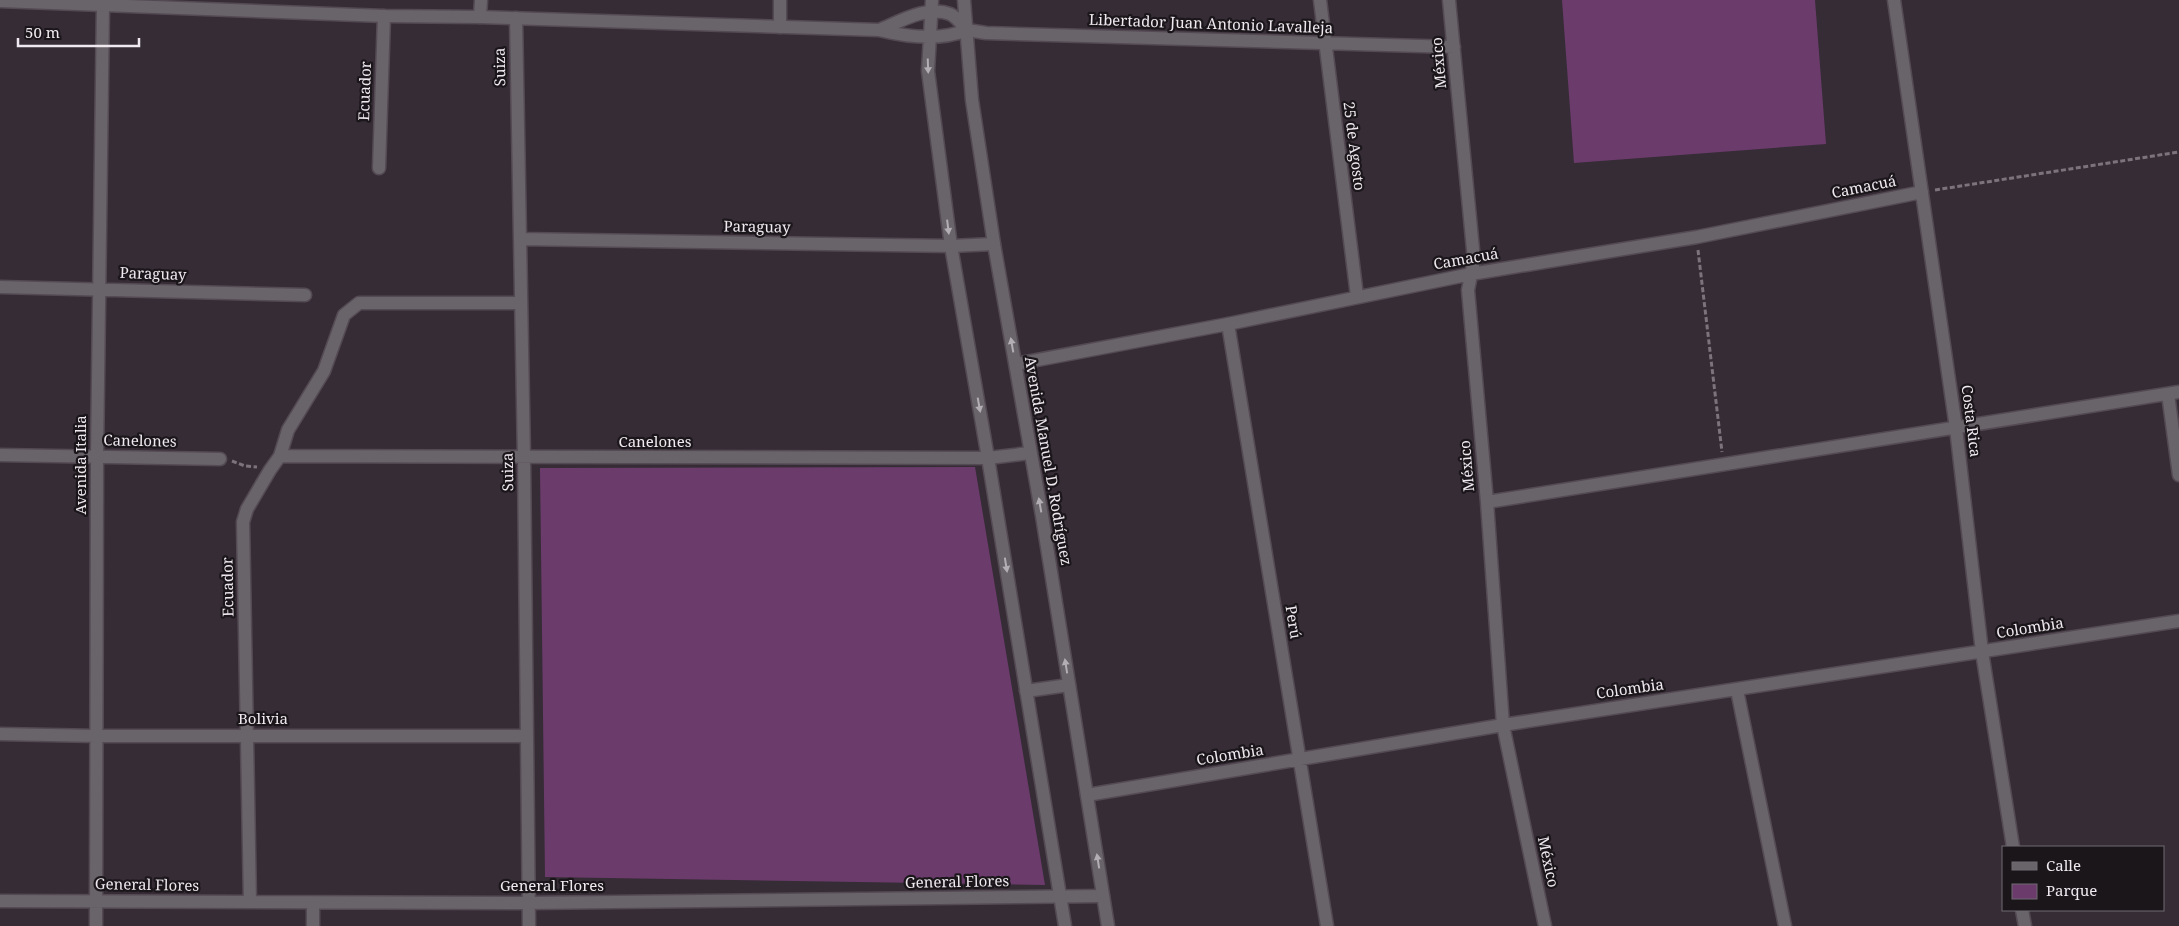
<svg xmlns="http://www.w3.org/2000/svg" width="2179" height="926" font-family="'Noto Serif',serif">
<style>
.green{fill:#6b3b6c}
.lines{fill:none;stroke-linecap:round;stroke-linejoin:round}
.minor-casing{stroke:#544a54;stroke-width:15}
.tertiary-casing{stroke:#544a54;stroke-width:15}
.path{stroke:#7c737c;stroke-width:3;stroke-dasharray:5 2.5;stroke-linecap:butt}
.minor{stroke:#696469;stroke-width:12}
.tertiary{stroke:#696469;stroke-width:12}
.oneway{fill:#b3aeb3}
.labels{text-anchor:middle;stroke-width:4.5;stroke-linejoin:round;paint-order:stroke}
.street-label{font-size:15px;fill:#f0eaf0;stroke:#1a161a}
</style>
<rect width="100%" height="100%" fill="#362c36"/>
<path class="green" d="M1562 0H1815L1826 144 1574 163Z
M975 467 1045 885 545 877 540 468Z"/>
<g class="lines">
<defs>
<path id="minor" d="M1320 0 1357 296
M1449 0 1474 260 1468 290 1487 502 1503 725 1545 926
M1894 0 1956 428 1982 652 2013 847
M480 17 481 0
M516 18 524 458 529 926
M780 27V0
M967 30 986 33 1454 47
M379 168 384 16
M520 239 951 246 994 244
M0 287 305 295
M1228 324 1327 926
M1016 364 1228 324 1471 274 1697 237 1922 192
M2168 394 2179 475
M0 455 220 459
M280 456 988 458 1030 453
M1487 502 2179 392
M1737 690 1785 926
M1026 691 1069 685
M0 734 97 736H527
M1087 795 1503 725 2179 621
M0 901 529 903 1103 896
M250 902 243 522 247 509 270 470 280 456 288 430 324 371 344 315 359 303H520
M2022 910 2025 926
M96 926 97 456 103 5
M313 926V903"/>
<path id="tertiary" d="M932 0 928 71 951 246 988 458 1065 926
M964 0 972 100 994 244 1042 516 1108 926
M0 1 384 16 480 17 879 30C907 37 940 41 967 30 962 25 957 17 950 14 927 5 899 22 879 30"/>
</defs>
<use href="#minor" class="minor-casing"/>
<use href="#tertiary" class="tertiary-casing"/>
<path class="path" d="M1935 190 2179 152
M1698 250 1722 452
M232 461 245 466 257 467"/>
<use href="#minor" class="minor"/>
<use href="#tertiary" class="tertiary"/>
</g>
<defs><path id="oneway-solid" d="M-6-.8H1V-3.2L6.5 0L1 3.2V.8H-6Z" transform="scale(1.25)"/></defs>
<g class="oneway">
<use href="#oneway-solid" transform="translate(928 66) rotate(88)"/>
<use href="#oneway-solid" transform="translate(948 227) rotate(83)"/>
<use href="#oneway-solid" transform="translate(1012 345) rotate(-100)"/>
<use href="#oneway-solid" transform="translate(979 405) rotate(80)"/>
<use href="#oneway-solid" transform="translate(1040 505) rotate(-100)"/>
<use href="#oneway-solid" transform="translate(1006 565) rotate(81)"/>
<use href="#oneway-solid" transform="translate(1066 666) rotate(-99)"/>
<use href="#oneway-solid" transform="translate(1098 861) rotate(-99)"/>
</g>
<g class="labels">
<g class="street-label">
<text transform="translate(1211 24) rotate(2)" y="5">Libertador Juan Antonio Lavalleja</text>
<text transform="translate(1439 63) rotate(-95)" y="5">México</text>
<text transform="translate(500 67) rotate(-91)" y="5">Suiza</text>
<text transform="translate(365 91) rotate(-88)" y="5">Ecuador</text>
<text transform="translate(1354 146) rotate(83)" y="5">25 de Agosto</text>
<text transform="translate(1864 187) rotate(-11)" y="5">Camacuá</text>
<text transform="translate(757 227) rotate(1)" y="5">Paraguay</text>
<text transform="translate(1466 259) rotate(-10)" y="5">Camacuá</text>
<text transform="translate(153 274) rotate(2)" y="5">Paraguay</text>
<text transform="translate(1971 421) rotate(83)" y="5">Costa Rica</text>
<text transform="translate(140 441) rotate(1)" y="5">Canelones</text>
<text x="655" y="447">Canelones</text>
<text transform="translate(1048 461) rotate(80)" y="5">Avenida Manuel D. Rodríguez</text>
<text transform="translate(81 465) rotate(-90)" y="5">Avenida Italia</text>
<text transform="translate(1467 466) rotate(-95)" y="5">México</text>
<text transform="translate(508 472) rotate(-91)" y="5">Suiza</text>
<text transform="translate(228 587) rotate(-91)" y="5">Ecuador</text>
<text transform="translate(1293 622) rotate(81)" y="5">Perú</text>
<text transform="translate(2030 628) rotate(-9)" y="5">Colombia</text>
<text transform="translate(1630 689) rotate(-8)" y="5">Colombia</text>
<text x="263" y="724">Bolivia</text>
<text transform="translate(1230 755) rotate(-9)" y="5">Colombia</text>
<text transform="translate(1548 862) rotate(78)" y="5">México</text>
<text transform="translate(957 882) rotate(-1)" y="5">General Flores</text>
<text transform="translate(147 885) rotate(1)" y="5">General Flores</text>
<text x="552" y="891">General Flores</text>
</g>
</g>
<rect x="2002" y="846" width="162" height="65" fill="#1a161a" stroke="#706b70"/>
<rect x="2012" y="862" width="25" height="8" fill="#696469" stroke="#706b70"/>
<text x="2046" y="871" font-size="15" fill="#f0eaf0">Calle</text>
<rect x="2012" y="884" width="25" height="15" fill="#6b3b6c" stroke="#706b70"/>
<text x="2046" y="896" font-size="15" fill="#f0eaf0">Parque</text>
<path d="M18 38v8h121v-8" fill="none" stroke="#f0eaf0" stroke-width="2.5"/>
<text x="25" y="38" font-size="15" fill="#f0eaf0" stroke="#1a161a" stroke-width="4" paint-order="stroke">50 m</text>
</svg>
